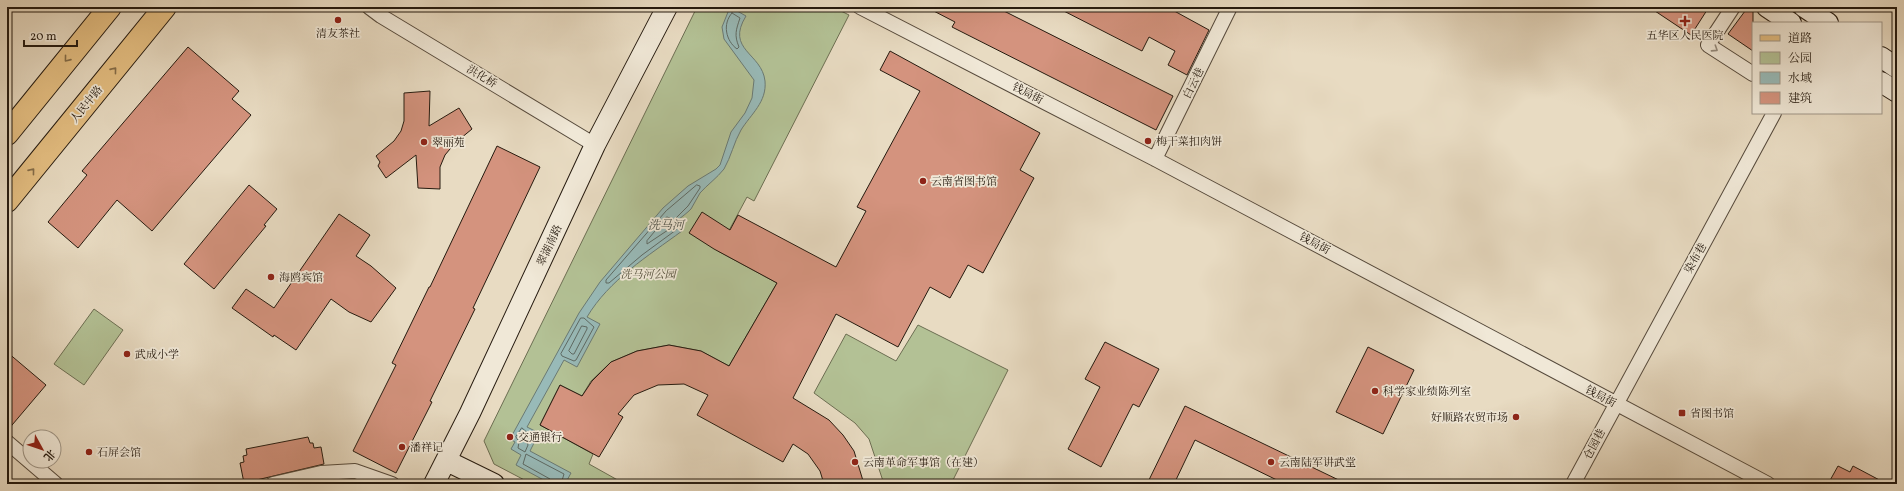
<svg xmlns="http://www.w3.org/2000/svg" width="1904" height="491" font-family="Vollkorn,'Noto Serif SC',serif">
<style>
.green{fill:#b3c195;stroke:#6c6e52}
.water{fill:#98bab8;stroke:#6a7a74}
.lines{fill:none;stroke-linecap:round;stroke-linejoin:round}
.shore{stroke:#5e6a64;stroke-width:1}
.building{fill:#d4937e;stroke:#251a0f}
.street-casing{stroke:#564a3c;stroke-width:16}
.secondary-casing{stroke:#251a0f;stroke-width:22}
.primary-casing{stroke:#251a0f;stroke-width:24}
.street{stroke:#f0e8d7;stroke-width:14}
.secondary{stroke:#f0e8d7;stroke-width:20}
.primary{stroke:#e4be81;stroke-width:22}
.oneway{stroke:#958b7d}
.oneway2{stroke:#846c48}
.poi-dot{fill:#8f2418;stroke:#f0e8d7;stroke-width:1.5}
.labels{text-anchor:middle;stroke-width:3.5;stroke-linejoin:round;paint-order:stroke}
.poi-label{font-size:11px;fill:#251a0f;stroke:#f0e8d7;text-anchor:start}
.street-label{font-size:11px;fill:#251a0f;stroke:#f0e8d7}
.park-label{font-size:11px;font-style:italic;fill:#504c37;stroke:#f0e8d7}
.water-label{font-size:12px;font-style:italic;fill:#4d524a;stroke:#f0e8d7}
</style>
<rect width="100%" height="100%" fill="#e8dbc2"/>
<filter id="stains"><feTurbulence type="fractalNoise" baseFrequency=".005" numOctaves="4"/><feColorMatrix values="0 0 0 0 .2 0 0 0 0 .09 0 0 0 0 .02 0 0 0 .5 -.17"/></filter>
<radialGradient id="worn" r=".72"><stop offset=".6" stop-color="#630" stop-opacity="0"/><stop offset="1" stop-color="#630" stop-opacity=".3"/></radialGradient>
<path class="green" d="M697 7H833L849 15 754 201 747 197 718 251 777 283 729 366 701 351 669 345 637 351 611 362 591 381 582 396 560 385 540 425 593 454 589 464 623 483 532 484 494 464 484 441Z
M94 309 123 330 84 385 54 364Z
M918 325 1008 370 951 484H884L869 439 855 423 814 393 846 334 896 361Z"/>
<path class="water" d="M730 7 746 16C725 50 762 53 765 81 767 102 751 114 741 130 734 142 731 157 724 169 717 178 707 185 700 193 697 198 694 204 691 209 687 213 683 216 679 219L682 231C648 256 609 280 587 317L600 324 577 367 564 360 527 427 535 431 530 440 534 443 530 451 571 473 565 484H551L516 465 521 455 511 449 515 442 510 439 579 313 600 282 663 208 688 186 716 169 720 165 731 132 745 113 752 98 754 80 724 39 722 27Z"/>
<g class="lines">
<path class="shore" d="M732 13 740 18C736 30 734 35 739 47L737 49C726 41 722 24 732 13Z
M697 185 700 186V188L688 206 676 218V230L642 255 609 283H606V280L666 211Z
M667 217 670 218 671 228 647 244V241Z
M581 318H584L594 327 576 360 574 361 562 356 561 354Z
M582 326 587 327V329L574 354H572L569 351Z
M522 428 529 434 526 440 528 445 525 452 518 448 519 442 516 437Z
M552 484 550 479 523 464 526 454 564 474 561 484"/>
</g>
<path class="building" d="M926 7H996L1173 96 1156 130 952 27 955 22Z
M1056 7H1167L1209 30 1187 75 1168 65 1175 51 1149 37 1142 51Z
M1649 7H1709L1691 35Z
M1748 7H1753V51L1728 34Z
M188 47 239 91 232 99 251 115 152 231 117 200 78 248 48 222 87 175 82 171Z
M890 51 1040 133 1020 170 1034 178 983 273 968 265 950 298 930 287 898 347 836 314 793 398 829 420 843 435 854 451 864 484H824L820 471 808 454 793 444 783 462 697 415 708 395 684 384 658 385 634 395 618 414 623 417 599 457 540 425 560 385 582 396 592 381 611 362 637 351 669 345 701 351 729 366 777 283 714 249 689 233 702 212 730 230 738 215 836 267 866 211 857 207 920 91 880 70Z
M430 91 429 126 459 108 472 129 455 143 445 155 440 167V189L418 188 416 155 386 178 378 166 380 162 376 156 394 141 401 131 404 121V93Z
M497 146 540 167 473 308 475 309 430 401 432 402 396 473 353 451 396 365 392 363 429 287H430Z
M249 185 277 209 264 225 266 226 214 289 184 264Z
M339 214 370 235 356 256 371 266 396 288 371 322 349 312 331 299 296 350 274 335 273 337 232 308 246 289 274 308Z
M1105 342 1159 369 1139 407 1133 404 1101 467 1068 449 1100 387 1085 379Z
M1368 347 1414 370 1383 434 1336 412Z
M7 352 46 385 7 431Z
M1185 406 1347 484H1285L1195 440 1174 484H1147Z
M308 437 310 443H313L314 448 321 447 324 464 244 483 240 463 244 462 243 456 247 455 246 449Z
M1838 466 1850 472 1853 466 1887 484H1828Z"/>
<g class="lines">
<defs>
<path id="street" d="M369 7 381 16 595 145
M860 7 1155 159 1768 484
M1733 7 1708 45 1753 74
M1155 159 1230 7
M7 442 56 484
M273 484 321 473 355 471 392 484
M1573 484 1774 113"/>
<path id="secondary" d="M1767 7 1791 23
M1804 7 1828 23
M1881 57 1897 68
M1881 82 1897 92
M447 461 494 484
M434 484 470 413 595 145 667 7"/>
<path id="primary" d="M7 134 110 7
M7 201 165 7"/>
</defs>
<use href="#street" class="street-casing"/>
<use href="#secondary" class="secondary-casing"/>
<use href="#primary" class="primary-casing"/>
<use href="#street" class="street"/>
<use href="#secondary" class="secondary"/>
<use href="#primary" class="primary"/>
</g>
<defs><path id="oneway-chevron" d="M-2-3.5L2.5 0L-2 3.5" fill="none" stroke-width="1.6" stroke-linecap="round" stroke-linejoin="round"/></defs>
<use class="oneway" href="#oneway-chevron" transform="translate(1715 49) rotate(33)"/>
<g class="oneway2">
<use href="#oneway-chevron" transform="translate(67 59) rotate(129)"/>
<use href="#oneway-chevron" transform="translate(114 70) rotate(-51)"/>
<use href="#oneway-chevron" transform="translate(32 171) rotate(-51)"/>
</g>
<g class="poi-dot">
<circle cx="338" cy="20" r="4"/>
<path d="M1683 15h4v4h4v4h-4v4h-4v-4h-4v-4h4z"/>
<circle cx="1148" cy="141" r="4"/>
<circle cx="424" cy="142" r="4"/>
<circle cx="923" cy="181" r="4"/>
<circle cx="271" cy="277" r="4"/>
<circle cx="127" cy="354" r="4"/>
<circle cx="1375" cy="391" r="4"/>
<rect x="1678" y="409" width="8" height="8" rx="2"/>
<circle cx="1516" cy="417" r="4"/>
<circle cx="510" cy="437" r="4"/>
<circle cx="402" cy="447" r="4"/>
<circle cx="89" cy="452" r="4"/>
<circle cx="855" cy="462" r="4"/>
<circle cx="1271" cy="462" r="4"/>
</g>
<g class="labels">
<g class="poi-label">
<text x="338" y="37" text-anchor="middle">清友茶社</text>
<text x="1685" y="39" text-anchor="middle">五华区人民医院</text>
<text x="1156" y="145">梅干菜扣肉饼</text>
<text x="432" y="146">翠丽苑</text>
<text x="931" y="185">云南省图书馆</text>
<text x="279" y="281">海鸥宾馆</text>
<text x="135" y="358">武成小学</text>
<text x="1383" y="395">科学家业绩陈列室</text>
<text x="1690" y="417">省图书馆</text>
<text x="1508" y="421" text-anchor="end">好顺路农贸市场</text>
<text x="518" y="441">交通银行</text>
<text x="410" y="451">潘祥记</text>
<text x="97" y="456">石屏会馆</text>
<text x="863" y="466">云南革命军事馆（在建）</text>
<text x="1279" y="466">云南陆军讲武堂</text>
</g>
<g class="street-label">
<text transform="translate(482 76) rotate(31)" y="4">洪化桥</text>
<text transform="translate(1193 83) rotate(-64)" y="4">白云巷</text>
<text transform="translate(1028 93) rotate(27)" y="4">钱局街</text>
<text transform="translate(86 104) rotate(-51)" y="4">人民中路</text>
<text transform="translate(1315 243) rotate(28)" y="4">钱局街</text>
<text transform="translate(549 245) rotate(-65)" y="4">翠湖南路</text>
<text transform="translate(1695 258) rotate(-61)" y="4">染布巷</text>
<text transform="translate(1601 396) rotate(28)" y="4">钱局街</text>
<text transform="translate(1594 444) rotate(-62)" y="4">仓园巷</text>
</g>
<g class="park-label">
<text x="648" y="278">洗马河公园</text>
</g>
<g class="water-label">
<text x="666" y="229">洗马河</text>
</g>
</g>
<rect width="1904" height="491" fill="none" stroke="#e8dbc2" stroke-width="24"/>
<rect x="8" y="8" width="1888" height="475" fill="none" stroke="#251a0f" stroke-width="2"/>
<rect x="12" y="12" width="1880" height="467" fill="none" stroke="#251a0f"/>
<rect x="1752" y="22" width="130" height="92" fill="#f0e8d7" stroke="#9f9687"/>
<rect x="1760" y="35" width="20" height="6" fill="#e4be81" stroke="#9f9687"/>
<text x="1788" y="42" font-size="12" fill="#251a0f">道路</text>
<rect x="1760" y="52" width="20" height="12" fill="#b3c195" stroke="#9f9687"/>
<text x="1788" y="62" font-size="12" fill="#251a0f">公园</text>
<rect x="1760" y="72" width="20" height="12" fill="#98bab8" stroke="#9f9687"/>
<text x="1788" y="82" font-size="12" fill="#251a0f">水域</text>
<rect x="1760" y="92" width="20" height="12" fill="#d4937e" stroke="#9f9687"/>
<text x="1788" y="102" font-size="12" fill="#251a0f">建筑</text>
<g transform="translate(42 449) rotate(130)"><circle r="19" fill="#f0e8d7" stroke="#9f9687"/>
<path d="M0-3L7 15L0 10L-7 15Z" fill="#8f2418"/>
<text y="-6" font-size="11" font-weight="bold" text-anchor="middle" fill="#251a0f">北</text>
</g>
<path d="M24 40v6h53v-6" fill="none" stroke="#251a0f" stroke-width="2"/>
<text x="30" y="40" font-size="12" fill="#251a0f" stroke="#f0e8d7" stroke-width="3" paint-order="stroke">20 m</text>
<rect width="100%" height="100%" filter="url(#stains)"/>
<rect width="100%" height="100%" fill="url(#worn)"/>
</svg>
